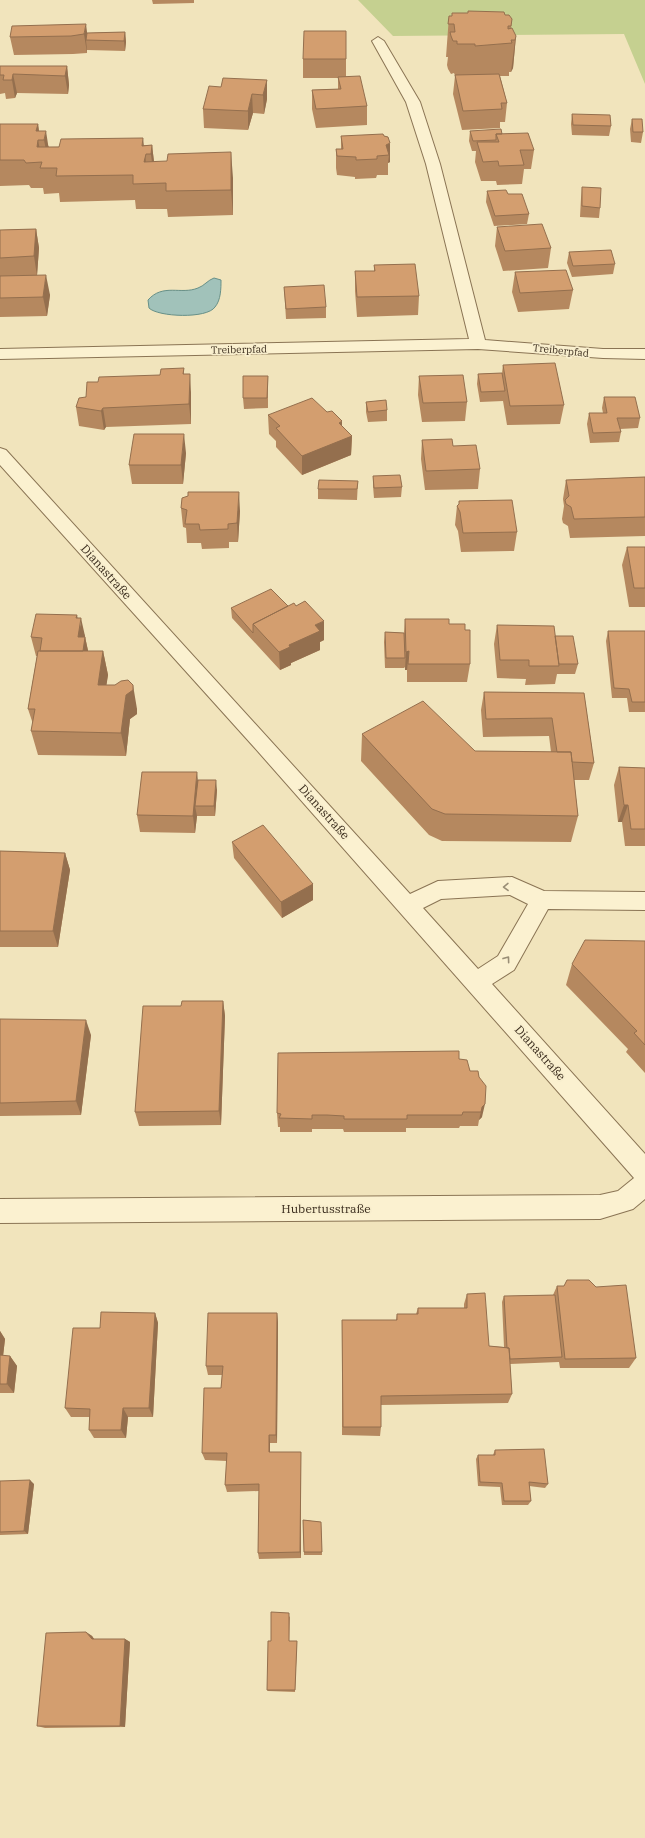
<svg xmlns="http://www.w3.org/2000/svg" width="645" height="1838" font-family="'IBM Plex Serif',serif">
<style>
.green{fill:#c5d090}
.water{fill:#a1c2ba;stroke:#679088}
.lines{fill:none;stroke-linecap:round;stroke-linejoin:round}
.minor-casing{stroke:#8a7454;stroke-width:2}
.minor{fill:#fbf1d0;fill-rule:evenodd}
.wall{fill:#b5885f}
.shaded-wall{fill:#946f4e}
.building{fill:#d39e6f;stroke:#946f4e}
.oneway{stroke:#9a8e76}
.labels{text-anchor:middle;stroke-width:3.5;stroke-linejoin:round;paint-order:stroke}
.far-street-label{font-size:10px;fill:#382a1b;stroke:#f8eecd}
.street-label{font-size:12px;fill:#382a1b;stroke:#f8eecd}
</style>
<rect width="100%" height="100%" fill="#f1e4bc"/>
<path class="green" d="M358 0H645V84L624 34 393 36Z"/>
<path class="water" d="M214 278 221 280C221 288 221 300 215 307 207 319 158 317 149 308L148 300C163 283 181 295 198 288 204 286 208 280 214 278Z"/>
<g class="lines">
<defs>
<path id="minor" d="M378 37 384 41 420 102 440 164 485 340 603 349H645V359L603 358 478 349 0 359V349L469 339 426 164 406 102 372 41Z
M0 448 6 450 410 894 438 881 512 877 544 891 645 892V910L548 909 514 970 492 984 645 1154V1199L633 1209 600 1219 0 1223V1199L600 1195 618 1191 634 1178 254 747 0 465ZM510 895 528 904 498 956 478 969 423 908 441 899Z"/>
</defs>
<use href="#minor" class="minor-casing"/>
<use href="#minor" class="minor"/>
</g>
<path class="wall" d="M152 0H194V3L153 4Z
M468 11 505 15 512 19 511 29 516 36 513 68 511 72H509V76H500L507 103 505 122H500V128L462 130 453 94 455 76 454 73 451 74 448 69 447 65 448 57H446L449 16H452V13H468Z
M125 32 126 42 125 51 87 50V53L73 54 14 55 10 37 87 33Z
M303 59H346V76L367 106V125L316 128 312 109V90L338 89V78H303Z
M0 66H67L69 85 68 94 17 93 15 98 6 99 5 93 0 94Z
M267 80V99L264 114 253 113 248 130 204 128 203 109 221 87Z
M572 114 611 126 609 136 572 135 571 124Z
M632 119 643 132 641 143 631 142 630 129Z
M0 124H38L39 131 49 147 152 145 154 162 233 178V215L168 217 167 209H136L135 200 60 202 59 193 44 194 43 188H31L29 185 0 186Z
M470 131 502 134 534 150 531 169H524L522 184 497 185 496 181H481L475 162 476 151H472L469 141Z
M341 136H384L388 137 390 162 388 163V175H377L376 178 355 179V177L337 175 336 168V149H341Z
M582 187 600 208 599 218 580 217 581 198Z
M487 191 508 194 529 214 527 224 494 226 486 202Z
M497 227 551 248 548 268 503 271 495 246Z
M36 229 39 248 37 275 50 295 47 316 0 317V230Z
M569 252 615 264 613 274 572 277 567 263Z
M374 265 419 296 418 315 357 317 355 291V271H374Z
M515 272 573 290 569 309 518 312 512 292Z
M284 287 326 307V318L286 319Z
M503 365 564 405 560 424 507 425 503 401 480 402 477 384 478 374 502 373Z
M184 368V374L191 393V424L106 427 104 430 79 426 76 407 86 397 98 382 160 375Z
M268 376V408L244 409 243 398Z
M419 376 467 402 465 421 422 422 418 395Z
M604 397 640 418 638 428 620 429 621 432 619 442 590 443 587 424 589 413H603L602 408Z
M366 402 387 410V421L368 422 366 412Z
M268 415 342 427 352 436 351 455 302 475 276 447V441L269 434Z
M422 440 453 446 480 469 478 489 425 490 421 459Z
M186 453 183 484H132L129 465Z
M373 476 402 487 401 497 374 498 373 486Z
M645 477V536L570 538 568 526 563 523 562 519 564 506 563 499 566 480Z
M358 481 357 500 318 499V489Z
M459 501 517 532 514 551 461 552 458 531 455 525 457 506 459 504Z
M181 508 240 511 238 542H229V548L202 549 201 543H187L186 528 183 527Z
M627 547H645V607H629L622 565Z
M288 606 324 640 320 642V650L291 663V665L280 670 232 618 231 608Z
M77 615V618L85 636 88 651H103L108 675 106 685 137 709V714L130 719 126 756 38 755 31 731 33 724 28 709 37 656H36L31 637Z
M405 619 449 624 465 630 470 664 467 682H407V670H405V667L404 668H385L384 642 385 632 404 633Z
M497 625 555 636 578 664 575 674H557L555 684 525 685 526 679 497 678 494 644Z
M608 631H645V712H629L627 698H612L606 641Z
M484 692 584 693 594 763 589 780H574L578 816 571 842 442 841 429 835 361 761 362 734 475 751 551 752 549 736 483 737 481 710Z
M619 767 645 768V846H625L622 822H618L614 785Z
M198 780 217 790 215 816H197L195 833 140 832 137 815Z
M232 842 313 884V900L282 918 234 858Z
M0 851 65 853 70 870 58 947H0Z
M645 941V1073L626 1052 628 1049 566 985 572 964Z
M223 1001 225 1016 221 1125 139 1126 135 1112 181 1006Z
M0 1019 91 1035 81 1115 0 1116Z
M459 1059 470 1071H478L482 1117 479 1120 478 1126H460L459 1128H406V1132H344L343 1129H312V1132H280V1127H278L277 1113Z
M567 1280 636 1358 629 1368H560L559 1362 510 1364 512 1394 508 1403 381 1405V1427L380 1436 342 1435V1320H396L397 1314H416L418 1308H464V1304L467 1294 489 1346 504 1347 502 1302 504 1296 553 1295 557 1286H564Z
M155 1313 158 1323 153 1417H128L126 1438H94L89 1430 90 1417H71L65 1408 100 1328Z
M277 1313 278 1323 277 1443H270V1452H301V1558L259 1559 258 1553 259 1491 227 1492 225 1485 227 1461 205 1460 202 1453 221 1388 222 1375H208L206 1366Z
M0 1331 5 1339 3 1356H10L17 1366 14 1393H0Z
M495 1450 548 1484 545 1488 529 1486 531 1501 528 1505H502L500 1487 478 1486 476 1459 478 1455H493Z
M0 1481 34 1484 28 1534 0 1535Z
M303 1520 321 1522 322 1555H304Z
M290 1616 289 1641H297V1643L295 1692 268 1691 267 1690 271 1641Z
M86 1632 92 1636 94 1639H125L130 1642 125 1727 45 1728 37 1726Z"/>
<path class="shaded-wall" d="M86 24 88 40H86L87 50V53L84 34Z
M125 32 126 42 125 51 124 41Z
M516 36 513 68 511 72 515 40Z
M67 66 69 85 68 94 65 76Z
M13 74 17 93 15 98 12 80Z
M267 80V99L264 114 263 95Z
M252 94 253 113 248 130V111Z
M38 124 40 140H38L43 165 37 147 36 131Z
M46 131 50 157 49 165 44 140Z
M143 138 148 180 147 184 142 146Z
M390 143V162L388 163 389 155 386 145Z
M152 145 155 170 154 180 151 154Z
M231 152 233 178V215L231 190Z
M36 229 39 248 37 276 34 256Z
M46 275 50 295 47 316 43 297Z
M190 374 191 393V424L189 404Z
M103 408 106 427 104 430 101 411Z
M342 421V439L352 436 351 455 302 475V456L339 423Z
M184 434 186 453 183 484 181 465Z
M239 492 240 511 238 542 237 523Z
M77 615 80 629 81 618 85 636 83 648 85 637 89 655 86 675 78 637 76 618Z
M324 621V640L320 642V650L291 663V665L280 670 279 652 315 625Z
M103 651 108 675 103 709 98 685Z
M409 651 407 670H405L406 652Z
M133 685 137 709V714L130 719 126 756 121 733 126 695Z
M197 772 199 790 195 806 197 816 195 833 193 816Z
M216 780 217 790 215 816 214 806Z
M624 805H628L622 822H618Z
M65 853 70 870 58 947 53 931Z
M313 884V900L282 918 281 902Z
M223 1001 225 1016 221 1125 219 1111Z
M86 1020 91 1035 81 1115 76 1101Z
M485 1104 482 1117 479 1120 482 1107Z
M155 1313 158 1323 153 1417 149 1408Z
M277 1313 278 1323 277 1443 276 1435Z
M0 1331 5 1339 2 1365 0 1362Z
M10 1356 17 1366 14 1393 7 1384Z
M123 1408 128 1417 126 1438 121 1430Z
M269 1435 270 1443V1460L269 1452Z
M301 1452V1558L300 1552Z
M30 1480 34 1484 28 1534 24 1531Z
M86 1632 92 1636 97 1643 92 1639Z
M125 1639 130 1642 125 1727 120 1726Z"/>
<path class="building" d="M468 11 504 12 505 15H509L512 19 511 26H508V29L512 28 516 36 515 40H511L512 43 475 46V44H457V41H453L451 36 450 32H455L454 24H448L449 16H452V13H468Z
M86 24 84 34 71 36 10 37 12 26Z
M304 31H346V59H303Z
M125 32 124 41 86 40 87 33Z
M0 66H67L65 76 13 74 12 80H3L4 75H0Z
M499 74 507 103H501L502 109 463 111 455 75Z
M360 76 367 106 316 109 312 90 341 89 338 77Z
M223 78 267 80 263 95 252 94 248 111 203 109 209 86 221 87Z
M572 114 610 115 611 126 573 125Z
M632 119H642L643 132H633Z
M0 124H38L36 131H46L44 140H38L37 147H59L61 139 143 138 142 146 152 145 151 154H146L144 162 167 161 168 154 231 152V190L166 191V183L133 184V175L56 176 57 168H40L42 162 26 163 24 160H0Z
M501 129 502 134H496V140L473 141 470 131Z
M528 133 534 150H520L524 165 499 166 498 161 483 162 477 142H499L496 134Z
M383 134 384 136 388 137 390 143 386 145 389 155 377 156V159L356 160V157L337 156 336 149H343L341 136Z
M582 187 601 188 600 208 582 206Z
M506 190 508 194H522L529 214 495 216 487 191Z
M542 224 551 248 505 251 497 227Z
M36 229 34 256 0 258V230Z
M611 250 615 264 573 266 569 252Z
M415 264 419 296 357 297 355 271H375L374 265Z
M566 270 573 290 520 293 515 272Z
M46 275 43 297 0 298V276Z
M324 285 326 307 286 309 284 287Z
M555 363 564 405 510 406 503 365Z
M184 368 183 374H190L189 404 103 408 101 411 76 407 79 398 86 397 87 382H98L99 377 160 375 161 369Z
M502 373 505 391 481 392 478 374Z
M463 375 467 402 423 403 419 376Z
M243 376H268L267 398H243Z
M604 397H635L640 418H617L621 432 593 433 589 413H607Z
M312 398 327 412 332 411 342 421 339 423 352 436 302 456 276 428 280 426 268 415Z
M386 400 387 410 368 412 366 402Z
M134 434H184L181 465H129Z
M452 439 453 446 476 445 480 469 426 471 422 440Z
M400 475 402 487 374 488 373 476Z
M645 477V517L574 519 571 507 566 504 565 500 569 496 566 480Z
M319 480 358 481 357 489H318Z
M188 492H239L237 523 228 524V529L200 530 199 524H185L187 510 181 508 182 498 188 496Z
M512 500 517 532 463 533 460 512 457 506 459 504V501Z
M627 547H645V588H634Z
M271 589 288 606 253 624V633L231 608Z
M305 601 324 621 315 625 320 631 289 645 290 647 279 652 253 624 294 603 296 606Z
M36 614 77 615 76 618H81L78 637H85L83 651H40L42 638 31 637Z
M405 619H449V624H465V630H470V664H408L409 651 406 652Z
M497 625 554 626 559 666H529V660H500Z
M608 631H645V702H632L629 689 614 688Z
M385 632 404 633 405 658H386Z
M555 636H573L578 664H559Z
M38 651H103L98 685H115L121 681 128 680 133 685V690L126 695 121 733 31 731 35 709H28Z
M484 692 584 693 594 763 572 762 571 752H557L552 718 486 719Z
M423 701 475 751 571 752 578 816 445 814 432 809 362 734Z
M619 767 645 768V829H631L628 805H624Z
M142 772H197L193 816 137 815Z
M198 780H216L214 806H195Z
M263 825 313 884 281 902 232 842Z
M0 851 65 853 53 931H0Z
M585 940 645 941V1045L634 1033 637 1031 572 964Z
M182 1001H223L219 1111 135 1112 143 1006H181Z
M0 1019 86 1020 76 1101 0 1103Z
M459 1051V1059L467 1060 470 1071H478L479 1077 486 1086 485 1104 482 1107 481 1112H463L462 1115H407V1119H344V1116L327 1115H312V1119L279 1118 281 1114 277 1113 278 1053Z
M567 1280H589L596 1287 626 1285 636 1358 565 1359 557 1286H564Z
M485 1293 489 1346 509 1348 512 1394 381 1396V1427H343L342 1320H397V1314H418V1308H467V1294Z
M555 1295 562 1357 510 1359 509 1348H507L504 1296Z
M101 1312 155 1313 149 1408H123L121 1430H89L90 1409 65 1408 73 1328H100Z
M208 1313H277L276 1435H269V1452H301L300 1552 258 1553 259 1484 225 1485 227 1453H202L204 1388H221L223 1366H206Z
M0 1355 10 1356 7 1384H0Z
M544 1449 548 1484 529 1482 531 1501H504L502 1483 480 1482 478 1455H495V1450Z
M30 1480 24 1531 0 1532V1481Z
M303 1520 321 1522 322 1552H304Z
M271 1612 289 1613V1641H297L295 1690H267L268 1641H271Z
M86 1632 92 1639H125L120 1726H37L46 1633Z"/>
<defs><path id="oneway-chevron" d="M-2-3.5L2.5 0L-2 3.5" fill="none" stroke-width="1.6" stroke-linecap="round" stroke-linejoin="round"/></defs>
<g class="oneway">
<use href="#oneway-chevron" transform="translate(506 887) rotate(179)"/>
<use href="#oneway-chevron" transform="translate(507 959) rotate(-54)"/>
</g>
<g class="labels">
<g class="far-street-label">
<text transform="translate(239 349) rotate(-1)" y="4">Treiberpfad</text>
<text transform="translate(561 350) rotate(6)" y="4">Treiberpfad</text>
</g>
<g class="street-label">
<text transform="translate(106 572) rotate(48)" y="4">Dianastraße</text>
<text transform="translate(324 812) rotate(48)" y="4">Dianastraße</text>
<text transform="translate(540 1053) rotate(48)" y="4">Dianastraße</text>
<text x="326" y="1213">Hubertusstraße</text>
</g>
</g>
</svg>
